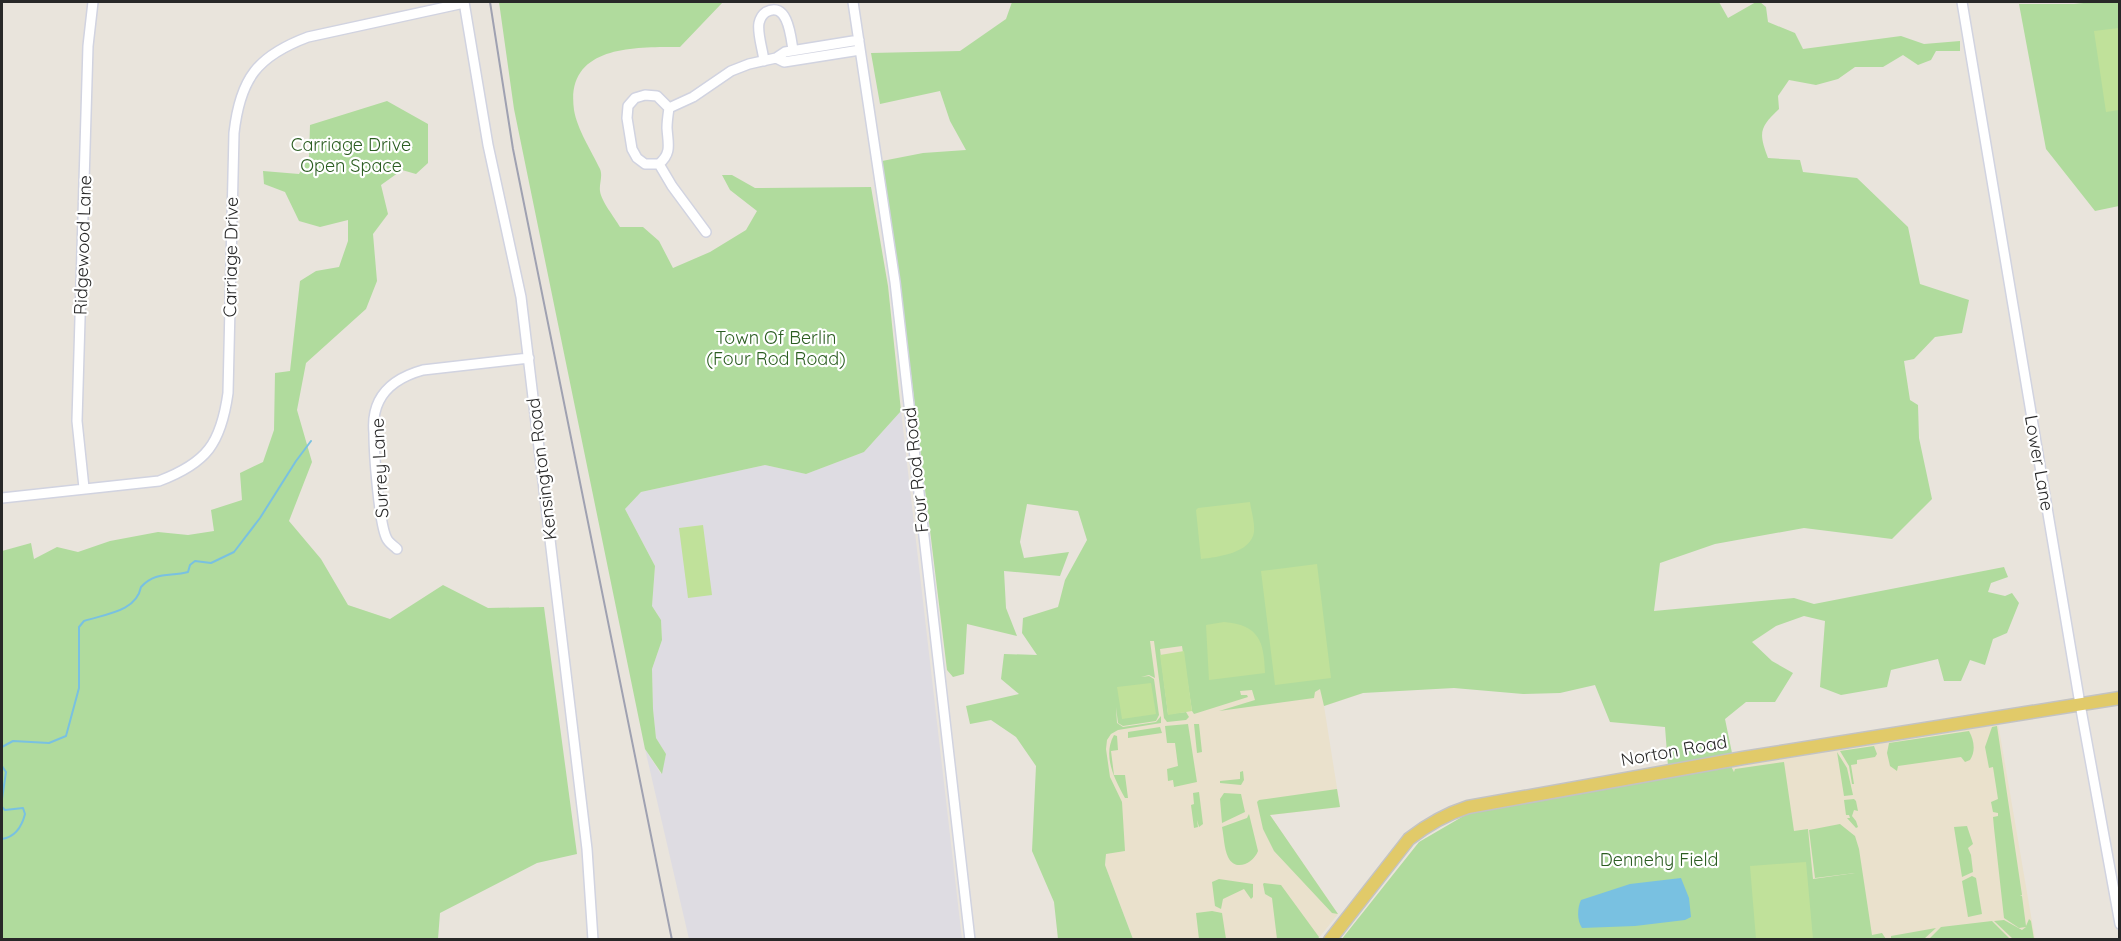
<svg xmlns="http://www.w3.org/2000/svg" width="2121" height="941" font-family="Quicksand,sans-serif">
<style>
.industrial{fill:#dedce2}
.education{fill:#eae1cc}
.green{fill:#b0db9d}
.pitch{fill:#c0e19a}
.water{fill:#79c1e1}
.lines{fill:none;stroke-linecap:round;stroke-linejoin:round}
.stream{stroke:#79c1e1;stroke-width:2}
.minor-casing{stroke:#d1d3e0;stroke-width:12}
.major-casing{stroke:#c3c3c3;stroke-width:15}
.minor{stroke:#fff;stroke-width:9}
.major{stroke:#e1ca69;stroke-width:12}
.rail{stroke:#9fa1b1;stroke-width:2}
.labels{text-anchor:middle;stroke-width:4.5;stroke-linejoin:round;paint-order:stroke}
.park-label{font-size:18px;fill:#2b5d21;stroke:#fff}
.street-label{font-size:18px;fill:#282828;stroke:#fff}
</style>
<rect width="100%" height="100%" fill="#e9e4dc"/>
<path class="industrial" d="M901 411 962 939H689L645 749 661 774 666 754 656 738 653 709 652 669 662 640 661 620 652 606 655 566 625 509 641 492 765 465 806 474 864 452Z"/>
<path class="education" d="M1153 601 1363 693 1324 706 1340 807 1270 815 1338 914 1318 939H1133L1105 865 1106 854 1077 757Z
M1998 723 2035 939 1707 940 1747 799 1731 766Z"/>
<path class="green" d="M499 2H723L680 47C634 47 565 45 574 110 577 129 592 152 600 169 603 176 599 184 600 191 601 201 615 218 620 227H643L659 241 673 268 710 252 746 230 757 211 730 190 722 175H732L755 188 871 187 888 286 901 411 864 452 806 474 765 465 641 492 625 509 655 566 652 606 661 620 662 640 652 669 653 709 656 738 666 754 662 774 645 749 514 109Z
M1012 2H1719L1728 18 1756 2H1760L1766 7 1768 22 1795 33 1803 49 1901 36 1924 44 1960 41V51H1936L1931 60 1918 65 1903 55 1883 67H1855L1838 79 1816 85 1789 80 1778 96 1779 109C1760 127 1758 132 1768 158L1800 160 1803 172 1857 178 1908 227 1920 284 1969 300 1962 333 1935 337 1914 359 1904 361 1910 400 1918 405 1919 438 1932 499 1892 539 1804 528 1715 544 1660 563 1654 611 1794 598 1814 604 2004 567 2008 577 1991 583 1988 592 2005 596 2012 593 2019 603 2007 633 1993 639 1985 665 1970 660 1961 681H1944L1938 659 1891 670 1887 687 1841 695 1820 687 1825 621 1804 616 1776 626 1752 642 1772 661 1793 673 1775 702H1746L1725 719 1732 753 1668 766 1665 727 1610 722 1595 685 1560 693 1523 694 1454 688 1363 693 1324 706 1320 689 1315 692 1314 698 1219 711 1255 700 1252 690 1240 691 1241 695H1247L1248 697 1194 714 1192 711 1182 646 1160 649 1168 714 1186 712 1189 717 1186 720 1167 722 1164 718 1154 641H1150L1155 678 1149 675 1141 677 1149 676 1154 679 1159 715 1156 721 1123 726 1118 723 1116 707 1117 723 1123 727 1156 722 1161 716V723L1118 730 1111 734 1107 740 1106 749 1110 777 1122 802 1125 851 1106 854 1105 865 1133 939H1058L1054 902 1032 851 1036 766 1016 737 991 720 970 724 966 706 1019 694 1001 679 1004 654 1037 655 1022 633 1023 618 1058 607 1065 580 1087 540 1078 511 1027 504 1020 542 1024 558 1069 552 1060 576 1004 571 1006 608 1017 636 967 624 964 674 953 677 947 670 911 374 882 161 923 153 966 150 950 121 940 91 880 104 871 53 960 51 1006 19Z
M2093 2H2119V206L2095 211 2046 149 2019 4H2074Z
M387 101 428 124V163L416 174 402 170 381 185 388 214 373 234 377 281 366 309 306 363 297 410 312 462 289 521 321 559 348 605 390 619 443 585 488 608 544 607 577 854 537 863 440 913 438 939H2V551L31 543 34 559 57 547 78 552 110 541 158 532 188 535 214 531 211 510 242 500 240 473 263 462 274 430 275 373 290 371 300 281 316 271 339 267 348 241V220L320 227 299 221 285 192 264 184 263 171 299 174 309 157 310 125Z
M1188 724 1197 782 1174 787 1173 780 1168 781 1167 769 1178 766 1175 743H1167L1165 726Z
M1194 724H1199L1202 752 1197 753Z
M1997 726 2022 895 2020 896H2022L2026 926 2029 919 2031 921 2034 939H2013L1994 921 2004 920 2022 930 2026 927 2019 928 2004 918 1994 828 1993 817 1998 816V813L1993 812 1991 802 1998 799 1993 767 1989 768 1985 747 1992 727Z
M1160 727 1162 733 1128 738V732Z
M1969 731C1974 740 1976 751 1970 760L1965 762 1961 757 1898 766 1897 771 1890 766 1887 753 1889 743Z
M1114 735 1117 736 1118 750 1111 751 1114 775H1125L1128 798H1125C1115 780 1102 756 1114 735Z
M1874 746 1877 754 1875 757 1857 760V764L1851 765 1854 784H1852L1849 766 1840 751Z
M1837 752 1847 768 1853 795 1844 796Z
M1784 762 1794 831 1808 829 1813 879 1855 873 1815 878 1809 830 1840 824 1855 836 1859 849 1872 935 1882 933 1886 939 1341 940 1419 842 1467 814 1731 766 1734 772 1735 769Z
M1243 771 1244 780 1241 785 1220 783V781L1240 779V772Z
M1337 789 1340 807 1270 815 1338 914 1332 913 1274 851 1263 829 1257 802 1259 800Z
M1199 792 1203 824 1199 827 1197 820 1198 827 1194 828 1191 805 1194 804 1193 793Z
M1224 793 1241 794 1245 812 1222 823 1220 799Z
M1854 799 1856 801 1858 811 1854 810 1852 816 1856 821 1858 827 1856 828 1847 818H1850L1849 815H1846L1844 800Z
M1249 814 1258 851C1253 864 1235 872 1228 857 1224 848 1224 837 1222 827L1247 818Z
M1967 826 1973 844 1968 848 1971 855 1973 872 1962 877 1954 827Z
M1972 876 1976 878 1982 914 1968 917 1962 881Z
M1219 879 1253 884V897L1251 899 1244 889 1223 899 1221 909 1215 906 1212 882Z
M1264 883 1281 885 1319 937 1318 939H1277L1272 898 1265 894 1263 884Z
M1212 911 1222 913 1226 939H1199L1196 913Z
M1992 921 2010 939H1929L1941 927Z
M1936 928 1924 939H1891V936Z"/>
<path class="pitch" d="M2119 28V110L2106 112 2094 31Z
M1250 502C1251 511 1255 522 1254 532 1251 553 1218 557 1201 559L1196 510 1198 508Z
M703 525 712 595 688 598 679 528Z
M1317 564 1331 678 1275 685 1261 571Z
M1224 622C1259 625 1264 641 1265 673L1209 680 1206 625Z
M1184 651 1192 711 1168 715 1160 655Z
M1151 683 1156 714 1122 719 1117 687Z
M1806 862 1813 939H1756L1750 866Z"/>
<path class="water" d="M1681 878 1689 898 1691 917 1685 920 1635 926 1582 928C1577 921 1577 908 1581 900L1630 884Z"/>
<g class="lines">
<path class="stream" d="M2 747 13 741 49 743 66 736 79 688V627L84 621C105 614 136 612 141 587 156 571 170 577 188 572L190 565 195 561 211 563 234 552 260 518 296 461 311 441
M2 766 6 772 2 799
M2 807 5 810 23 808 25 814C22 826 15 837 2 839"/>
<defs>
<path id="minor" d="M464 2 488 145 521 297 587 849 593 940
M853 2 895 282 970 940
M1962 2 2080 704 2120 924
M859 40 785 52 776 58 784 62 860 50
M764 61C763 50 757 34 759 23 760 19 763 14 766 12 788 0 791 38 793 50
M669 108C668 115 667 121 667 128 668 144 672 153 659 164H645L637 158 632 149 627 118 628 106 635 98 645 95 657 96 669 108 693 97 731 71 749 64 776 58
M659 164 672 186 706 232
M84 488 77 421 88 46 93 2
M2 498 159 481C207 463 221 443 228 393L234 133C240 79 257 56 308 37L464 3
M397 549C394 546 389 543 387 539 379 525 374 453 374 433 373 423 374 411 379 401 388 383 405 375 423 370L529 358"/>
<path id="major" d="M1330 940 1409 839C1427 825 1446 814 1468 807L1743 758 2120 698"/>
</defs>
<use href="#minor" class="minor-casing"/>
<use href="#major" class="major-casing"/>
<use href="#minor" class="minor"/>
<use href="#major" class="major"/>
<path class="rail" d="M490 2 513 149 672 940"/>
</g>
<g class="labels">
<g class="park-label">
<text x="351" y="151">Carriage Drive<tspan x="351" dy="21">Open Space</tspan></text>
<text x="776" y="344">Town Of Berlin<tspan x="776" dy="21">(Four Rod Road)</tspan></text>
<text x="1659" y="866">Dennehy Field</text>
</g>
<g class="street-label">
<text transform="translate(83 245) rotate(-88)" y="6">Ridgewood Lane</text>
<text transform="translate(231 257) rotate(-89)" y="6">Carriage Drive</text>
<text transform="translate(2039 463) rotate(80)" y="6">Lower Lane</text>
<text transform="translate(380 468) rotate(-93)" y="6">Surrey Lane</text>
<text transform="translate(542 469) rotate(-97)" y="6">Kensington Road</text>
<text transform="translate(916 470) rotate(-96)" y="6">Four Rod Road</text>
<text transform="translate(1674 751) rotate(-10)" y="6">Norton Road</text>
</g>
</g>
<rect width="2121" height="941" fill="none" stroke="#282828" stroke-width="6"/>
</svg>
